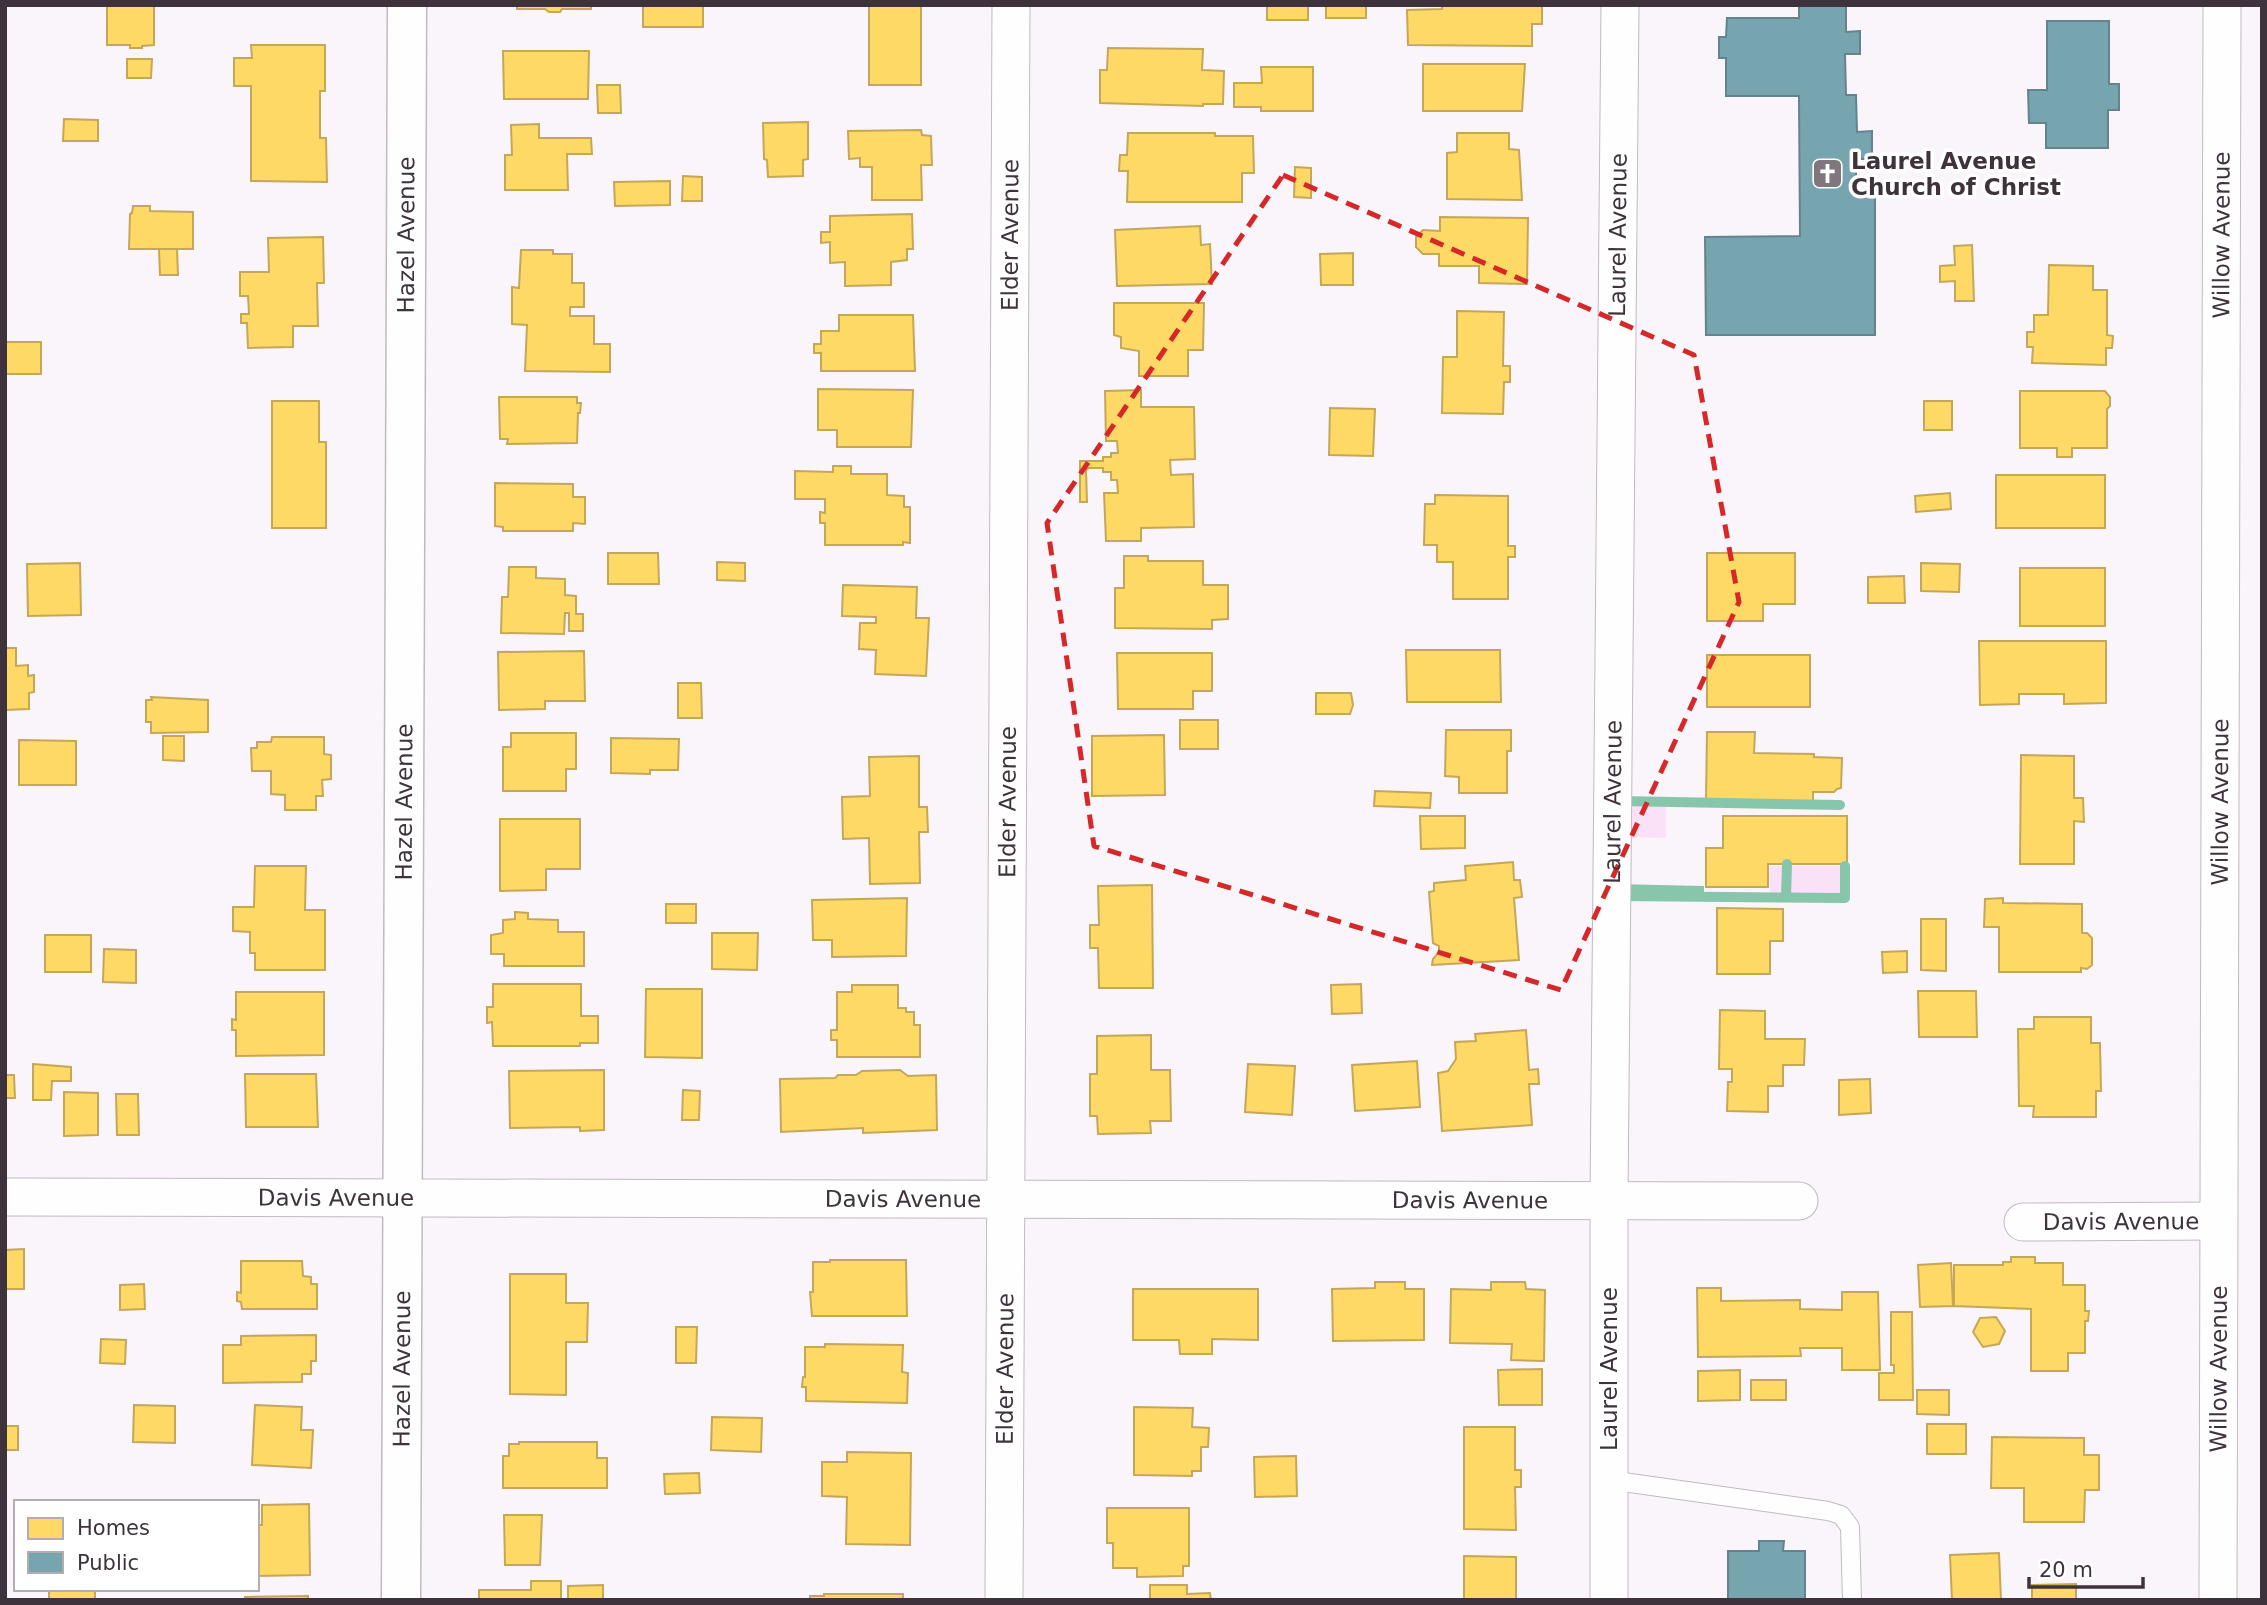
<svg xmlns="http://www.w3.org/2000/svg" width="2267" height="1605" font-family="'DejaVu Sans',sans-serif">
<style>
.green{fill:#fbe1f7}
.water{fill:#88c6ac}
.homes{fill:#ffd966;stroke:#c5a759;stroke-width:2}
.public{fill:#76a5af;stroke:#65838c;stroke-width:2}
.lines{fill:none;stroke-linecap:round;stroke-linejoin:round}
.stream{stroke:#88c6ac;stroke-width:10}
.service-casing{stroke:#c1bac0;stroke-width:20}
.minor-casing{stroke:#c1bac0;stroke-width:39}
.tertiary-casing{stroke:#c1bac0;stroke-width:41}
.service{stroke:#fefefe;stroke-width:18}
.minor{stroke:#fefefe;stroke-width:37}
.tertiary{stroke:#fefefe;stroke-width:38}
.marked{fill:none;stroke:#d62828;stroke-width:5;stroke-dasharray:14 9;stroke-linejoin:round}
.labels{text-anchor:middle;stroke-width:7;stroke-linejoin:round;paint-order:stroke}
.poi-label{font-size:23px;font-weight:bold;fill:#3e333c;stroke:#fff;text-anchor:start}
.street-label{font-size:23px;fill:#3e333c;stroke:#fff}
</style>
<rect width="100%" height="100%" fill="#faf5fa"/>
<path class="green" d="M1615 803 1666 804V838L1614 837Z
M1770 866H1841L1842 894 1770 893Z"/>
<path class="water" d="M1614 884 1704 886V894L1614 892Z"/>
<path class="homes" d="M107 5H154V45L142 46V48H130V45H107Z
M517 5H591V9H562L560 12H549L545 9H517Z
M643 5H703V27H643Z
M869 5H921V85H869Z
M1267 5H1308V20H1267Z
M1326 5H1366V18H1326Z
M1442 5H1542V24H1532V46L1408 45 1407 10 1442 9Z
M251 45H325V91H320V138H326L327 182 251 181V86H234V58H252Z
M1108 48 1203 49 1202 70 1224 71 1223 104H1203V106L1100 103V70H1107Z
M503 51H589L588 99H504Z
M127 59H152L151 78H127Z
M1423 64H1525L1522 111H1423Z
M1261 67H1313V111H1261V107H1234V83H1262Z
M597 85H620L621 113H598Z
M64 119 98 120V141H63Z
M808 122V159L803 160V176L768 177 767 160 764 159 763 123Z
M539 124V138H591L592 154H567L568 190H505V155H512L511 125Z
M921 130 922 135 931 136 932 165H921L922 200H872V167H860V158L849 159 848 131Z
M1128 133H1215V136H1253L1254 173H1242V202H1127L1128 171H1119L1120 155H1127Z
M1457 133H1509V149L1519 150 1522 200 1447 199V153L1457 152Z
M1295 167 1311 168V198L1294 197Z
M683 176 702 177V201H682Z
M670 181V205L615 206 614 182Z
M133 206H150V211L193 212V249H129L130 214 132 213Z
M912 214 913 249H907V260L891 262V285L845 286V262L830 263V242L821 243V232H830V216Z
M1440 217 1528 218 1527 284 1479 283V266H1439V254H1423L1416 247V237L1423 230 1440 231Z
M1200 226 1201 245 1210 244 1212 284 1117 286 1115 230Z
M323 237 324 283H317L318 326H293V347L248 348 247 323H241V314H249L248 296H240V272H269L268 238Z
M1972 245 1974 301H1955V281L1940 282V266L1955 265 1954 246Z
M159 249H177L178 275H160Z
M521 250H553V254H572V283H584V307H570V316H594V344H610V372L525 371 527 325 512 324V287L519 288Z
M1353 253V285H1321L1320 254Z
M2049 265 2093 266V290H2107V335L2113 336 2112 348H2106V365L2032 363 2033 347H2027V332H2034V315H2048Z
M1114 303H1204L1203 350H1188V376H1139V351L1121 348V337L1114 335Z
M1457 311 1504 312 1503 366H1510V382H1504L1503 414 1442 413 1443 357H1457Z
M839 315H913L915 371H821V353H814V344H821V331H839Z
M5 342H41V374H5Z
M818 389 913 390 911 447H837V430H818Z
M1141 390V407H1194L1195 459 1170 460 1171 475 1193 474 1194 527 1141 528V541H1106L1104 493H1118L1117 480H1111V472H1103V468H1089L1086 470 1087 502H1080V461H1103V457H1111V453H1118L1117 441H1106L1105 391Z
M2020 391H2105L2110 397V406L2107 409V448H2072V457H2057V448H2020Z
M499 397H577V403H581L580 413H578L577 443 507 444 508 439H500Z
M272 401H319V442H326V528H272Z
M1924 401H1952V430H1924Z
M1330 408 1375 409 1373 456 1329 455Z
M833 466H851V474H887V495L904 496V507H910V543L903 542V545H825V523H820V512L825 513V499H795V471L833 472Z
M1996 475H2105V528H1996Z
M495 483 573 484V497H585V524L573 523V531H503V527L495 526Z
M1950 493 1951 509 1916 512 1915 496Z
M1435 495 1508 496V546H1515V557H1508V599H1453V562H1437V545H1424L1425 504H1435Z
M608 553H658L659 584H608Z
M1707 553H1795V604H1763V621H1707Z
M1124 556H1148V561H1203V585H1228V619L1212 620V629L1115 628V588H1124Z
M717 562 745 563V581L717 580Z
M80 563 81 615 28 616 27 564Z
M1921 563 1960 564 1959 592 1921 591Z
M509 567H536V578L565 579V595L576 596V614H583V631H569V613H565L564 634 501 633 502 597H508Z
M2020 568H2105V626H2020Z
M1904 576 1905 603H1868V577Z
M843 585 917 587 916 618H929L926 676 875 674 876 650 859 649 860 623H876V617L842 616Z
M1979 641H2106V703L2064 704V694H2019V704L1980 705Z
M5 648H16V666L28 665V676L34 675V692L29 693V709L5 710Z
M1406 650H1500L1501 702H1407Z
M584 651 585 701H545V709L499 710 498 652Z
M1117 653H1212V691H1193V709H1118Z
M1707 655H1810V707H1707Z
M678 683H701L702 718H678Z
M1316 693H1351L1353 705 1350 714H1316Z
M151 697 208 700V732L151 733V722H146V700H152Z
M1180 720H1218V749H1180Z
M1446 730H1511V751H1507V793H1459V777L1445 776Z
M1707 732H1755L1754 753 1814 754V757L1842 758 1841 788 1837 789 1834 792H1813V802L1706 800Z
M511 733H576V769H566V791H503V747H511Z
M1164 735 1165 795 1092 796V736Z
M163 736H184V761L163 760Z
M272 737H324V754L331 755V779L322 780 323 796H316V810H285V795L271 794V771H252L251 748H257V742H271Z
M611 738 679 739 678 770H650V774L611 773Z
M19 740 76 741V785H19Z
M2021 755 2074 756V798H2083L2084 822 2074 821V864H2020Z
M919 756V807H927L928 832H919L920 883 870 884 869 838 843 839 842 797 870 796 869 757Z
M1375 791 1431 793 1430 808 1374 806Z
M1420 816H1465V848L1421 849Z
M1723 816H1847V864H1768V887H1706V848H1723Z
M500 819H580V869H546V890L500 891Z
M1513 862 1514 880H1520L1522 897 1514 898 1519 960 1432 965 1433 959 1439 952V946L1433 943 1429 892 1434 891V883L1466 880 1465 866Z
M255 866H306L305 910H325V970H255V953H250V932L233 931V907H254Z
M1152 885 1153 988H1099L1098 948H1090V925H1099L1098 886Z
M907 898 906 956 832 957V940H813L812 900Z
M2003 898V903L2082 904V933H2087L2092 938V965L2087 969 2081 968V972H1999V927H1984L1985 899Z
M666 904H696V923H666Z
M1717 908 1783 909V941H1770V974H1717Z
M515 912 528 913V919L558 920V932H584V966H504V954H491V935L503 933V920L515 919Z
M1921 919H1946V971L1921 970Z
M712 933H758L757 970 712 969Z
M45 935H91V972H45Z
M104 949 136 950V983L103 982Z
M1907 951V972L1883 973 1882 952Z
M493 984H581V1016H598V1043H580V1046H493L492 1022 487 1023V1007H493Z
M1361 984 1362 1013 1332 1014 1331 985Z
M852 985H898V1008H906V1012H914V1025H920V1057H837V1040H831V1030H837V992H852Z
M646 989H702V1058L645 1057Z
M1918 991H1976L1977 1037H1919Z
M236 992H324V1055L236 1056V1030H232V1019L236 1020Z
M1720 1010 1765 1011V1039H1805L1804 1065H1783V1086H1768V1112L1727 1111 1728 1082H1732V1069H1719Z
M2034 1017H2091V1043H2100L2101 1091H2096V1117H2033L2034 1106H2019L2018 1029H2034Z
M1526 1030 1529 1070 1538 1069 1539 1084H1529L1532 1125 1442 1131 1438 1073 1448 1071 1456 1059 1455 1042 1476 1041 1475 1034Z
M1151 1035V1070H1170L1171 1121H1150L1151 1133 1098 1134 1097 1116H1090V1074H1097V1036Z
M1417 1061 1420 1107 1355 1111 1352 1065Z
M33 1064 71 1067V1081H52L51 1100H33Z
M1248 1064 1295 1066 1292 1115 1245 1112Z
M604 1070V1130L580 1131V1127L510 1128 509 1071Z
M900 1070 908 1076 936 1075 937 1130 863 1133V1128L781 1132 780 1079 835 1078 838 1075H856L862 1071Z
M245 1074H316L318 1127H246Z
M5 1075H14L15 1098H5Z
M1870 1079 1871 1113 1839 1115V1080Z
M683 1090 700 1091 699 1120H682Z
M64 1092 98 1093V1135L64 1136Z
M116 1094H138L139 1135H117Z
M24 1249V1289H5V1250Z
M2011 1257H2035V1263H2063V1285H2085V1311H2089L2088 1321H2085V1353H2068V1371H2031V1309L1954 1306V1265H2003V1262H2011Z
M830 1260H906L907 1316H812L810 1292H813V1262H830Z
M241 1261H302L303 1276 311 1277V1284H317V1309H242L241 1302 237 1301V1292L241 1293Z
M1951 1263 1953 1306 1920 1307 1918 1265Z
M510 1274H566V1303H588L587 1342H566V1395L510 1394Z
M1375 1282H1405V1289H1424V1340L1333 1341 1332 1289 1375 1288Z
M1491 1282H1525L1526 1289 1545 1290 1544 1361 1511 1360 1512 1344 1450 1343 1451 1289 1491 1290Z
M144 1284 145 1309 120 1310V1285Z
M1697 1288H1721V1301L1800 1300V1309L1842 1310V1292H1878L1880 1370H1842V1348H1800L1801 1356 1698 1357Z
M1133 1289H1258V1340L1212 1339V1354H1180L1179 1340H1133Z
M1891 1312H1912L1913 1400H1879V1373H1894V1365H1891Z
M1996 1317 2005 1331 1999 1344 1983 1347 1973 1332 1980 1318Z
M676 1327H697L696 1363H676Z
M316 1335V1361H311V1374H302V1382L223 1383V1345H241V1336Z
M101 1339 126 1340 125 1364 100 1363Z
M825 1344 903 1345 902 1372 908 1373 907 1403 806 1401V1387H802L803 1377H805V1347H825Z
M1542 1369V1405H1499L1498 1370Z
M1740 1370V1400L1698 1401V1371Z
M1751 1380H1786V1400H1751Z
M1917 1390H1949V1415L1917 1414Z
M134 1405 175 1406V1443L133 1442Z
M255 1405 302 1407 301 1430H313L311 1468 252 1465Z
M1134 1407 1193 1408 1192 1427 1209 1428 1208 1447H1201V1471H1192V1476L1134 1475Z
M712 1417 762 1418 761 1452 711 1450Z
M1927 1424H1966V1454H1927Z
M5 1426H18V1450H5Z
M1464 1427H1515V1470H1521V1487H1515L1516 1530 1464 1529Z
M1992 1437 2084 1438V1455H2099V1490H2085L2084 1522H2024V1488H1991Z
M519 1442H597V1458H607V1488H503V1456H509V1444H519Z
M847 1452 911 1453 910 1545 846 1544 847 1497 822 1496V1462H847Z
M1296 1456 1297 1496 1255 1497 1254 1457Z
M699 1473 700 1493 665 1494 664 1474Z
M309 1504 310 1575 257 1576V1525H262V1505Z
M1107 1508H1189V1566H1183V1576L1137 1577V1568H1113V1543H1107Z
M504 1515H542L540 1565H505Z
M1999 1553 2001 1600H1952L1950 1555Z
M1464 1556 1516 1557V1599L1521 1600H1464Z
M531 1581H561V1600H479V1590H531Z
M2076 1584V1600H2032V1585Z
M603 1585V1600H568V1586Z
M1150 1585H1187V1594L1210 1593 1211 1600H1150Z
M49 1590H95V1600H49Z
M824 1594H903V1600H810V1596H824Z
M308 1596V1600H245V1597Z"/>
<path class="public" d="M1799 5H1846V32L1860 31V54H1845L1846 95H1856L1857 132 1872 131V159H1856V190H1875V335H1706L1705 237 1800 236 1799 96H1726V58H1719V37H1726L1727 18H1799Z
M2047 21H2109V84H2119V110H2108V148H2046V123H2029L2028 90H2047Z
M1759 1541H1784L1783 1551H1805V1600H1728V1551H1759Z"/>
<g class="lines">
<path class="stream" d="M1619 801 1840 805
M1617 896 1845 898V866
M1786 897 1787 864"/>
<defs>
<path id="service" d="M1609 1480 1828 1511 1841 1515 1850 1527 1852 1600"/>
<g id="minor">
<path id="s1" d="M5 1197 1799 1201"/>
<path id="s2" d="M2023 1222 2218 1221"/>
<path id="s3" d="M1004 1600 1011 5"/>
<path id="s4" d="M1609 1600V1199L1620 5"/>
<path id="s5" d="M2218 1600 2222 5"/>
</g>
<g id="tertiary">
<path id="s6" d="M401 1600 407 5"/>
</g>
</defs>
<use href="#service" class="service-casing"/>
<use href="#minor" class="minor-casing"/>
<use href="#tertiary" class="tertiary-casing"/>
<use href="#service" class="service"/>
<use href="#minor" class="minor"/>
<use href="#tertiary" class="tertiary"/>
</g>
<path class="marked" d="M1283 175 1694 355 1739 602 1561 990 1094 846 1047 523Z"/>
<defs>
<symbol id="church-square" viewBox="-11 -11 22 22"><rect x="-9" y="-9" width="18" height="18" rx="4" fill="#80777e" stroke="#fff"/><path d="M-1.2-6h2.4v3.5h3.3v2.4h-3.3V6h-2.4V-.1h-3.3v-2.4h3.3Z" fill="#fff"/></symbol>
</defs>
<g fill-rule="evenodd">
<use href="#church-square" x="1810" y="156" width="35" height="35"/>
</g>
<g class="labels">
<g class="poi-label">
<text x="1851" y="169">Laurel Avenue<tspan x="1851" dy="26">Church of Christ</tspan></text>
</g>
<g class="street-label">
<text dy="8" stroke="none"><textPath href="#s6" startOffset="1365">Hazel Avenue</textPath></text>
<text dy="8" stroke="none"><textPath href="#s3" startOffset="1365">Elder Avenue</textPath></text>
<text dy="8" stroke="none"><textPath href="#s4" startOffset="1365">Laurel Avenue</textPath></text>
<text dy="8" stroke="none"><textPath href="#s5" startOffset="1365">Willow Avenue</textPath></text>
<text dy="8" stroke="none"><textPath href="#s3" startOffset="798">Elder Avenue</textPath></text>
<text dy="8" stroke="none"><textPath href="#s4" startOffset="798">Laurel Avenue</textPath></text>
<text dy="8" stroke="none"><textPath href="#s5" startOffset="798">Willow Avenue</textPath></text>
<text dy="8" stroke="none"><textPath href="#s6" startOffset="798">Hazel Avenue</textPath></text>
<text dy="8" stroke="none"><textPath href="#s1" startOffset="331">Davis Avenue</textPath></text>
<text dy="8" stroke="none"><textPath href="#s1" startOffset="898">Davis Avenue</textPath></text>
<text dy="8" stroke="none"><textPath href="#s1" startOffset="1465">Davis Avenue</textPath></text>
<text dy="8" stroke="none"><textPath href="#s2" startOffset="98">Davis Avenue</textPath></text>
<text dy="8" stroke="none"><textPath href="#s6" startOffset="231">Hazel Avenue</textPath></text>
<text dy="8" stroke="none"><textPath href="#s3" startOffset="231">Elder Avenue</textPath></text>
<text transform="translate(1609 1369) rotate(-90)" y="8">Laurel Avenue</text>
<text dy="8" stroke="none"><textPath href="#s5" startOffset="231">Willow Avenue</textPath></text>
</g>
</g>
<rect width="2267" height="1605" fill="none" stroke="#3e333c" stroke-width="14"/>
<rect x="14" y="1500" width="245" height="91" fill="#ffffff" stroke="#b2adb1" stroke-width="2"/>
<rect x="28" y="1518" width="35" height="21" fill="#ffd966" stroke="#b2adb1" stroke-width="2"/>
<text x="77" y="1535" font-size="21" fill="#3e333c">Homes</text>
<rect x="28" y="1552" width="35" height="21" fill="#76a5af" stroke="#b2adb1" stroke-width="2"/>
<text x="77" y="1570" font-size="21" fill="#3e333c">Public</text>
<path d="M2029 1577v10h114v-10" fill="none" stroke="#3e333c" stroke-width="3.5"/>
<text x="2039" y="1577" font-size="21" fill="#3e333c" stroke="#ffffff" stroke-width="5" paint-order="stroke">20 m</text>
</svg>
